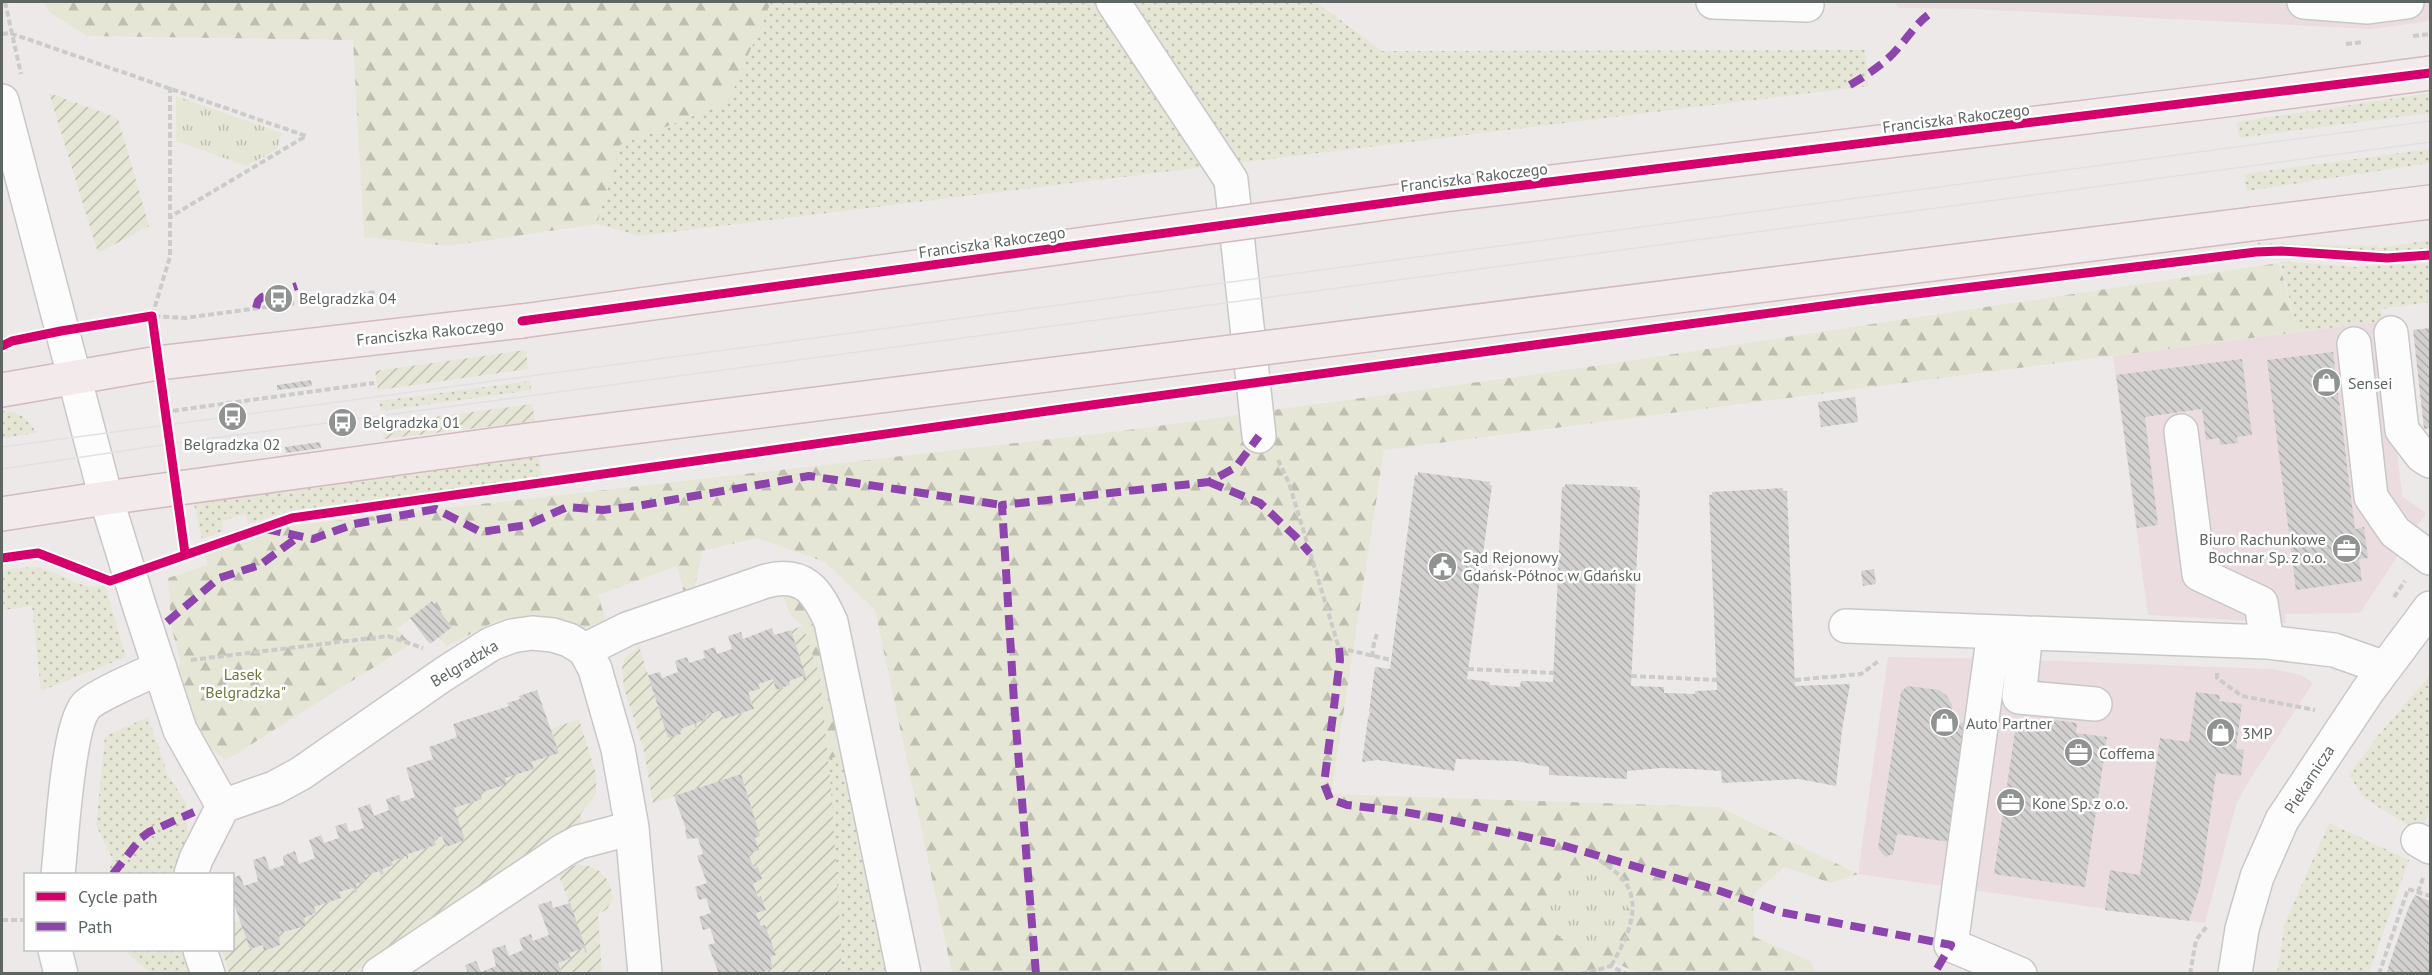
<svg xmlns="http://www.w3.org/2000/svg" width="2432" height="975" font-family="'PT Sans',sans-serif">
<style>
.commercial{fill:#ebdddf}
.grass{fill:url(#grass-dots)}
.forest{fill:url(#forest-firs)}
.park{fill:url(#park-tufts)}
.garden{fill:url(#garden-furrows)}
.building{fill:url(#building-back-hatch)}
.lines{fill:none;stroke-linecap:round;stroke-linejoin:round}
.minor-casing{stroke:#c9c8c8;stroke-width:36}
.major-casing{stroke:#d2babe;stroke-width:36}
.path{stroke:#cbccc9;stroke-width:4;stroke-dasharray:6 3;stroke-linecap:butt}
.minor{stroke:#fcfcfc;stroke-width:33}
.major{stroke:#f2eaeb;stroke-width:33}
.tram{stroke:#e2e1e1;stroke-width:1.5}
.major-bridge-casing{stroke:#d2babe;stroke-width:36;stroke-linecap:butt}
.major-bridge{stroke:#f2eaeb;stroke-width:33}
.quiet{stroke:#8e44ad;stroke-width:8;stroke-dasharray:15 8;stroke-linecap:butt}
.cycleway-casing{stroke:#fff;stroke-width:13}
.cycleway{stroke:#d6006c;stroke-width:9}
.labels{text-anchor:middle;stroke-width:5;stroke-linejoin:round;paint-order:stroke}
.street-label{font-size:16px;fill:#5f6563;stroke:#fff}
.poi-label{font-size:16px;fill:#5f6563;stroke:#fff;text-anchor:start}
.park-label{font-size:16px;fill:#6f773c;stroke:#fff}
</style>
<defs>
<pattern id="grass-dots" width="8" height="8" patternUnits="userSpaceOnUse" patternTransform="scale(1.5)"><rect width="8" height="8" fill="#e6e6d6"/><path d="M2 2h.1M6 6h.1" fill="none" stroke="#bebeb1" stroke-width="1.8" stroke-linecap="round"/></pattern>
<pattern id="forest-firs" width="22" height="20" patternUnits="userSpaceOnUse" patternTransform="scale(1.5)"><rect width="22" height="20" fill="#e6e6d6"/><path d="M5 1l3.5 6h-7zM16 11l3.5 6h-7z" fill="#bebeb1"/></pattern>
<pattern id="park-tufts" width="24" height="20" patternUnits="userSpaceOnUse" patternTransform="scale(1.5)"><rect width="24" height="20" fill="#e6e6d6"/><path d="M3 7l-1-3M5 7V3M7 7l1-3M15 17l-1-3M17 17v-4M19 17l1-3" fill="none" stroke="#bebeb1"/></pattern>
<pattern id="garden-furrows" width="10" height="10" patternUnits="userSpaceOnUse" patternTransform="scale(1.5)"><rect width="10" height="10" fill="#e6e6d6"/><path d="M-1 1l2-2M0 10L10 0M9 11l2-2" fill="none" stroke="#bebeb1"/></pattern>
<pattern id="building-back-hatch" width="6" height="6" patternUnits="userSpaceOnUse" patternTransform="scale(1.5)"><rect width="6" height="6" fill="#d2d1d0"/><path d="M-1 5l2 2M0 0l6 6M5-1l2 2" fill="none" stroke="#aeadac"/></pattern>
</defs>
<rect width="100%" height="100%" fill="#ede9e9"/>
<path class="commercial" d="M1894 2H2430V21L2372 29 1974 9 1899 8Z
M2383 321 2402 496 2426 513 2360 613 2285 614 2286 623 2148 615 2113 356Z
M1888 657 2006 659 2272 669 2301 675 2313 683 2247 784 2236 805 2205 923 1858 874Z"/>
<path class="grass" d="M771 2H1316L1382 51 1865 50 1868 86 639 236 597 224 620 145 728 102Z
M2430 93V113L2239 138 2237 122Z
M2430 149V163L2247 191 2244 174Z
M2430 240V249L2359 253 2256 247 2255 243 2369 246 2378 244 2379 248Z
M2280 261 2356 267 2430 263V302L2381 309 2383 321 2298 332Z
M530 381 531 390 381 411 379 401Z
M2 411C18 410 29 419 36 433L2 438Z
M539 456 542 477 289 511 248 524 245 514 222 521 224 531 202 539 194 504Z
M32 567C60 569 76 591 105 586L126 657 41 691 32 606 2 610V570Z
M2430 675V811L2419 832 2364 798 2349 775 2380 733Z
M148 717 168 775 186 803 188 835 178 874H109L112 858 96 825 105 736Z
M846 754 884 963 887 973H841V944L828 759Z
M2329 823 2409 860 2369 973H2277L2285 923Z
M124 950H185L193 973H151Z"/>
<path class="forest" d="M45 2H771L728 102 620 145 597 224 449 246 364 237 353 40 87 36 48 11Z
M2279 263 2298 332 1384 450 1331 794 1719 807 1858 874 1831 883 1784 867 1753 895 1754 937 1810 961 1816 973H1639L1615 963 1599 974 952 973 875 610 825 562 757 538 702 551 695 586 684 594 677 566 598 595 607 625 584 628 539 615 494 622 447 646 439 637 452 627 432 602 397 629 411 644 226 760 202 742 178 666 181 664 171 625 168 578 207 565 204 552 288 526 1121 431 1574 369Z
M793 593 814 616 846 754 828 759 820 677 803 626 790 614 783 596Z"/>
<path class="park" d="M176 96 282 133 277 149 247 166 176 141Z
M1547 908a40 40 0 1 1 80 0a40 40 0 1 1-80 0Z"/>
<path class="garden" d="M49 93 118 118 149 226 98 253Z
M526 350 528 369 378 390 375 371Z
M532 404 535 421 384 439 382 424Z
M803 626 820 677 831 788 841 944V973H757L773 968 770 957 775 955 765 925 761 926 756 913 766 909 762 896 758 897 753 884 762 879 758 867 754 868 748 854 759 850 755 838 760 836 741 774 653 803 644 751 624 688 622 668 625 658 639 646 668 738 681 734 680 729 694 724 695 729H698L696 723 707 719 706 715 720 711 724 719 754 710 748 692 759 689 758 684 773 679 777 690 790 685 789 681 803 676 804 680H807L791 630Z
M579 719 596 774V794L580 815 582 821 354 973H229L222 950H232L233 923 240 920 250 949 263 945 265 950 280 945 279 933 306 926 304 918 316 914 314 907 340 898 339 892 353 888 355 893 357 892 356 884 367 880 365 876 379 871 381 875H384L382 869 393 865 392 861 406 856 408 860V854L435 845 434 839 442 836 446 847 465 840 454 808 481 799 480 793 505 778 533 769 531 762 559 753 551 729Z
M578 864C601 867 609 876 613 898L607 909 598 914 602 973H562L558 963 571 958 569 953 584 948 585 953 587 952 558 873Z"/>
<path class="building" d="M2430 328V428L2424 429 2413 330Z
M2333 352 2355 529 2364 527 2368 558 2359 559 2362 581 2296 590 2267 360Z
M2242 359 2252 435 2237 437 2238 443 2220 445 2219 438 2206 440 2202 409 2145 417 2158 525 2137 528 2116 375Z
M311 380 312 386 277 390V385Z
M1855 397 1858 422 1821 427 1818 402Z
M320 442 321 448 286 453 285 447Z
M1418 472 1490 482 1489 485H1492L1467 679 1490 682V685L1520 687 1521 681 1553 682 1562 487H1565V484L1637 487V490H1640L1631 686 1664 687V693L1695 694V691L1717 690 1709 495H1712V492L1783 488V491H1787L1795 686 1850 684 1842 730 1836 786 1799 779 1722 783 1721 771 1692 769 1661 768 1627 771V779L1549 775V767L1516 761 1456 759 1454 771 1377 760 1362 762 1368 718 1371 711 1369 712 1375 667 1390 669 1415 475H1418Z
M1874 569 1876 584 1863 586 1861 571Z
M432 601 452 627 430 644 410 618Z
M772 628 774 635 791 630 807 680 804 681 803 676 789 681 790 685 776 690 773 679 758 684 760 689 748 692 754 709 724 719 720 711 706 715 707 719 696 723 698 729 696 730 694 724 680 729 681 734 668 738 648 675 660 672 662 678 678 672 675 661 687 657 689 663 705 658 703 651 715 647 717 654 732 649 728 636 741 632 743 639Z
M1907 686 1939 690 1947 696 1952 705V722L1971 724 1955 843 1897 834 1893 854 1885 857 1878 848 1901 692Z
M537 690 559 753 531 762 534 769 505 778 507 784 480 793 482 799 454 808 465 840 446 847 442 836 434 839 436 845 408 854V860L406 856 392 861 393 865 382 869 384 874 381 875 379 871 365 876 367 880 356 884 357 892 355 893 353 888 339 892 341 898 314 907 316 913 304 918 306 926 279 933 280 945 264 951 263 945 250 949 232 898V878L240 875 244 886 258 881 253 860 265 856 270 870 284 865 283 856 295 851 299 864 315 858 309 840 321 835 324 843 339 838 335 826 346 823 349 832 364 828 358 808 370 804 374 816 389 810 386 799 399 795 401 802 415 797 406 768 433 759 429 747 457 737 453 724 509 706 507 703 520 699 519 696Z
M2196 692 2220 695 2219 701 2242 704 2236 749 2244 750 2241 776 2216 773 2201 883 2189 921 2105 910 2110 870 2140 875 2160 738 2189 742Z
M2048 719 2077 723 2076 733 2107 737 2085 887 1994 874 2016 724 2047 728Z
M741 774 760 836 755 838 759 850 748 854 754 868 758 867 762 879 753 884 758 897 761 896 766 910 756 913 761 926 765 925 776 955 770 957 773 968 757 974H719L708 945 715 943 710 928 703 930 699 917 711 913 706 898 699 900 695 887 707 883 697 856 703 854 698 838 687 839 685 832 686 829 674 796Z
M2415 895 2430 901V974H2386L2408 909Z
M551 901 553 908 570 903 587 952 585 953 584 948 569 953 571 958 558 963 562 974H468L465 965 476 961 481 972 496 966 492 949 505 945 509 956 523 950 519 939 531 934 533 941 549 935 538 905Z"/>
<g class="lines">
<defs>
<path id="minor" d="M1113 2 1231 180 1259 436
M1713 2 1807 5
M2304 2 2368 7 2407 2
M2 101 106 498 140 608 180 730 223 806
M2391 333 2402 430 2422 456 2430 461
M2354 344 2371 497 2395 532 2430 558
M2181 431 2199 574 2261 603 2267 642
M1846 626 2267 642 2334 650 2385 668
M1994 632 1951 945 2020 974
M2026 633 2019 697 2095 704
M585 650 627 629 766 581C804 571 817 591 831 622L904 974
M2418 840 2430 847
M58 874C62 841 67 728 86 706 93 697 146 674 160 668
M191 874 196 859 223 806 274 788 300 774 444 674 491 644 512 636 532 633 553 635 569 640 585 650 595 669 618 749 632 828 645 974
M55 950 61 974
M200 950 208 974
M379 974 564 850 579 842 632 828
M2235 974 2242 929 2257 877 2282 820 2367 692 2430 608"/>
<path id="major" d="M2234 99 2430 73
M2252 224 2430 202
M2 390 158 363 522 321
M2 514 106 498 537 439"/>
</defs>
<use href="#minor" class="minor-casing"/>
<use href="#major" class="major-casing"/>
<path class="path" d="M5 2 21 74
M2 34 10 33 306 136 170 217
M2413 36 2430 34
M2346 44 2364 42
M170 87V257L152 316 185 318 377 292
M164 412 374 383
M1278 460 1289 483 1339 648 1391 660
M2394 597 2405 581
M1372 657 1374 643 1377 634
M191 660 388 636 423 648
M1468 669 1554 673
M2217 673V678L2242 696 2315 710
M1631 676 1717 680
M1795 680 1861 674 1880 660
M1592 855C1603 863 1617 871 1625 882 1643 909 1625 941 1611 966
M2418 892 2423 878
M2 920H26
M1581 974 1611 966 1626 974
M2190 974 2196 940 2208 925
M2379 974 2408 889 2430 896"/>
<use href="#minor" class="minor"/>
<use href="#major" class="major"/>
<path class="tram" d="M2 447 2430 121
M2 469 169 444 2430 142"/>
<defs>
<path id="major-bridge" d="M522 321 1444 195 2234 99
M537 439 2252 224"/>
</defs>
<use href="#major-bridge" class="major-bridge-casing"/>
<use href="#major-bridge" class="major-bridge"/>
<path class="quiet" d="M1850 85C1868 74 1885 64 1899 47 1909 36 1916 24 1928 15
M256 308 258 301 262 297 297 286
M1209 482 1260 503 1296 537 1310 553
M266 529 313 539 354 524 436 509 481 532 527 525 567 507 603 510 637 506 809 476 1002 505
M167 622 219 578 260 565 298 537
M1339 648 1340 660 1324 784 1330 799 1347 805 1399 811 1450 820 1558 844 1720 891 1780 912 1951 945 1934 974
M113 874 141 838 149 832 194 812
M1036 974 1014 702 1002 505 1209 482 1236 467 1259 436"/>
<defs>
<path id="cycleway" d="M522 321 1444 195 2430 73
M2 346 12 341 61 331 152 316 185 553
M2 558 38 553 110 581 292 518 1062 409 1859 301 2256 252 2281 251 2387 258 2430 255"/>
</defs>
<use href="#cycleway" class="cycleway-casing"/>
<use href="#cycleway" class="cycleway"/>
</g>
<defs>
<symbol id="bus-disc" viewBox="-11 -11 22 22"><circle r="9.5" fill="#919392" stroke="#fff"/><path d="M-5-6H5V4H4V6H2V4H-2V6H-4V4H-5ZM-3.5-4V0h7V-4ZM-3.5 1.2v1.5H-2V1.2ZM2 1.2v1.5H3.5V1.2Z" fill="#fff"/></symbol>
<symbol id="shop-disc" viewBox="-11 -11 22 22"><circle r="9.5" fill="#919392" stroke="#fff"/><path d="M-5-2.5h2.3a2.7 3.5 0 0 1 5.4 0H5L5.5 6h-11ZM-1.5-2.5h3a1.5 2.3 0 0 0-3 0Z" fill="#fff"/></symbol>
<symbol id="office-disc" viewBox="-11 -11 22 22"><circle r="9.5" fill="#919392" stroke="#fff"/><path d="M-6-3h4V-5.5h4V-3h4V5H-6ZM-1-4.5V-3h2v-1.5ZM-6 0V1H6V0Z" fill="#fff"/></symbol>
<symbol id="civic-disc" viewBox="-11 -11 22 22"><circle r="9.5" fill="#919392" stroke="#fff"/><path d="M-.6-6.5H3V-4.5H.6V-3L4-1V1h2V6H-6V1h2V-1L-.6-3ZM-1.2 2.5V6h2.4V2.5Z" fill="#fff"/></symbol>
</defs>
<g fill-rule="evenodd">
<use href="#bus-disc" x="262" y="282" width="33" height="33"/>
<use href="#shop-disc" x="2310" y="366" width="33" height="33"/>
<use href="#bus-disc" x="216" y="400" width="33" height="33"/>
<use href="#bus-disc" x="326" y="406" width="33" height="33"/>
<use href="#office-disc" x="2330" y="532" width="33" height="33"/>
<use href="#civic-disc" x="1426" y="550" width="33" height="33"/>
<use href="#shop-disc" x="1928" y="706" width="33" height="33"/>
<use href="#shop-disc" x="2204" y="716" width="33" height="33"/>
<use href="#office-disc" x="2062" y="736" width="33" height="33"/>
<use href="#office-disc" x="1994" y="786" width="33" height="33"/>
</g>
<g class="labels">
<g class="street-label">
<text transform="translate(1956 118) rotate(-7)" y="6">Franciszka Rakoczego</text>
<text transform="translate(1474 177) rotate(-7)" y="6">Franciszka Rakoczego</text>
<text transform="translate(992 242) rotate(-8)" y="6">Franciszka Rakoczego</text>
<text transform="translate(430 332) rotate(-6)" y="6">Franciszka Rakoczego</text>
<text transform="translate(464 663) rotate(-31)" y="6">Belgradzka</text>
<text transform="translate(2309 779) rotate(-57)" y="6">Piekarnicza</text>
</g>
<g class="poi-label">
<text x="299" y="304">Belgradzka 04</text>
<text x="2348" y="389">Sensei</text>
<text x="363" y="428">Belgradzka 01</text>
<text x="232" y="450" text-anchor="middle">Belgradzka 02</text>
<text x="2326" y="545" text-anchor="end">Biuro Rachunkowe<tspan x="2326" dy="18">Bochnar Sp. z o.o.</tspan></text>
<text x="1463" y="563">Sąd Rejonowy<tspan x="1463" dy="18">Gdańsk-Północ w Gdańsku</tspan></text>
<text x="1966" y="729">Auto Partner</text>
<text x="2242" y="739">3MP</text>
<text x="2099" y="759">Coffema</text>
<text x="2032" y="809">Kone Sp. z o.o.</text>
</g>
<g class="park-label">
<text x="243" y="680">Lasek<tspan x="243" dy="18">"Belgradzka"</tspan></text>
</g>
</g>
<rect width="2432" height="975" fill="none" stroke="#5f6563" stroke-width="6"/>
<rect x="24" y="873" width="210" height="78" fill="#ffffff" stroke="#bfc1c1" stroke-width="1.5"/>
<rect x="36" y="892" width="30" height="9" fill="#d6006c" stroke="#bfc1c1" stroke-width="1.5"/>
<text x="78" y="903" font-size="18" fill="#5f6563">Cycle path</text>
<rect x="36" y="922" width="30" height="9" fill="#8e44ad" stroke="#bfc1c1" stroke-width="1.5"/>
<text x="78" y="933" font-size="18" fill="#5f6563">Path</text>
</svg>
